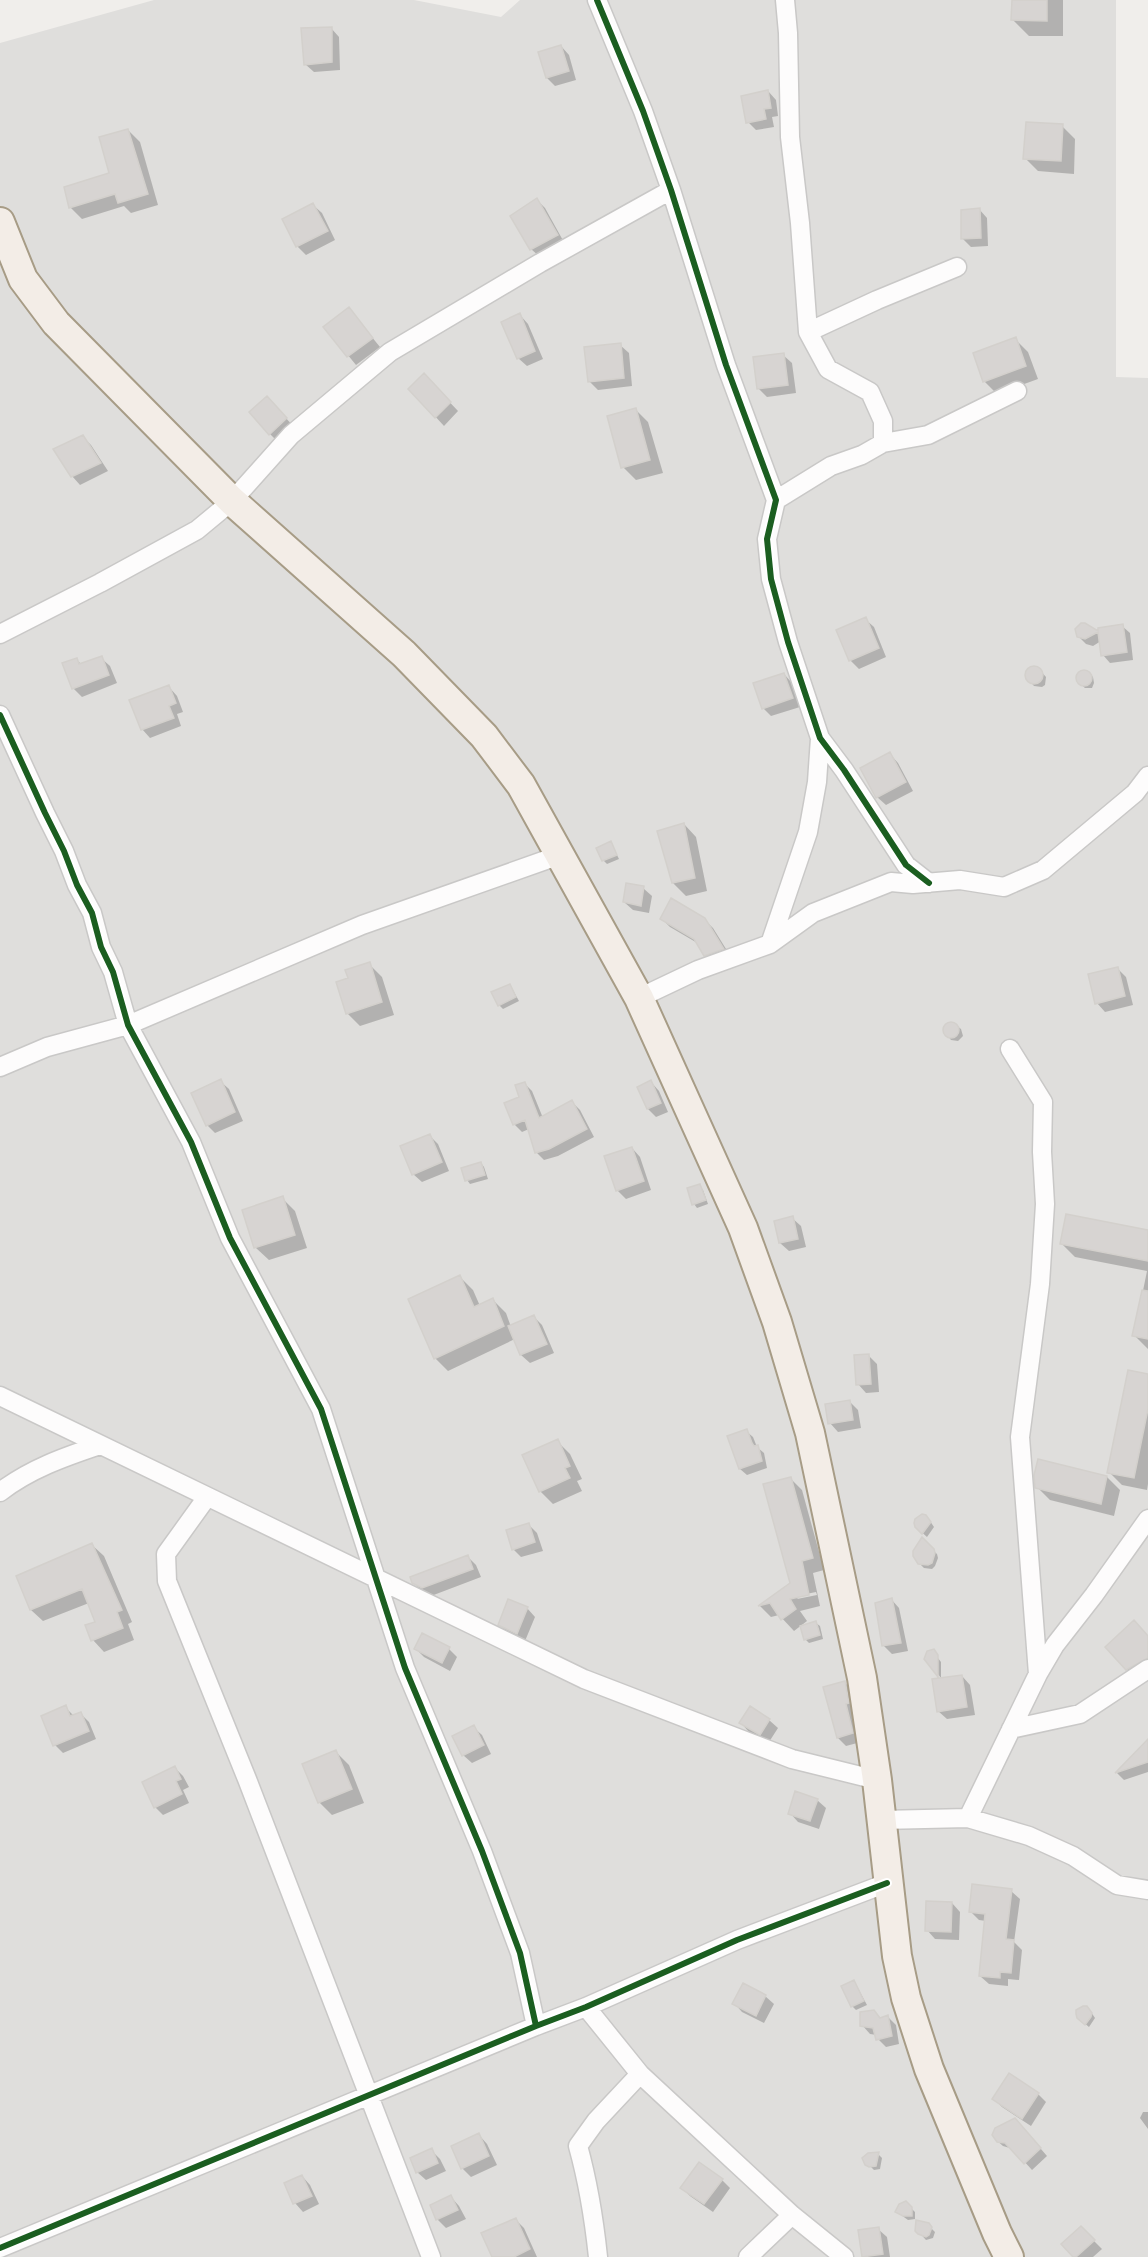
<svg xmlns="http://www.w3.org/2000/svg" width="1148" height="2257" font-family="'Roboto Condensed',sans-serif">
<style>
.residential{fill:#dfdedc}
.shadow{fill:#0003;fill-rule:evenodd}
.building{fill:#d7d4d2;stroke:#d3d0cc;stroke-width:1.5}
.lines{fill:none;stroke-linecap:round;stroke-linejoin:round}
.street-casing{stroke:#c9c8c7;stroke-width:21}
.primary-casing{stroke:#a79c86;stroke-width:32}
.street{stroke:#fdfcfc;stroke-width:18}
.primary{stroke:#f3ede7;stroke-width:28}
.cycleway-casing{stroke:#fff;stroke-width:10}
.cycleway{stroke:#1b5e20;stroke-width:6}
</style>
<rect width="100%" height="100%" fill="#f0eeeb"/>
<path class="residential" d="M154 0H414L501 17 520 0H1116V377L1148 378V2257H0V43Z"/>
<path class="shadow" d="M1013 0H1063V36H1029L1013 20Z
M331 28 339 37 340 70 314 72 305 64Z
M561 46 569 55 576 80 555 86 547 78Z
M768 91 776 100 778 116 772 117 774 127 756 130 748 122Z
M1062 126 1075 139 1074 174 1038 171 1025 158Z
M128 130 140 142 158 205 131 213 124 206 82 219 70 207 111 174Z
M537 200 545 208 565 244 540 257 531 249Z
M313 205 322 213 335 240 306 255 297 246Z
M979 209 987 218 988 246 971 247 962 238Z
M349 309 380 347 356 365 325 327Z
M520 315 528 324 543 359 527 366 518 358Z
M1015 339 1028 352 1038 379 997 394 984 381Z
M620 345 629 353 632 386 598 390 589 381Z
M783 355 792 363 796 393 767 397 758 388Z
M424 375 458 411 444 426 410 389Z
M275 406 294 427 278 442 270 434Z
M635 409 648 422 663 473 636 480 623 467Z
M82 436 91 445 108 471 80 485 72 476Z
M865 619 874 627 886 657 859 669 850 660 838 631Z
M1085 625 1100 634 1122 626 1130 633 1133 660 1110 663 1103 655 1101 641 1093 646 1086 644 1078 636Z
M101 658 110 666 117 683 82 697 73 688 77 660 82 665Z
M1031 668 1039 669 1046 677 1045 685 1042 687 1034 686 1027 678 1026 674Z
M1080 673H1089L1093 677 1094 683 1092 688H1085L1078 682 1077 679Z
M784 674 792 683 800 707 771 716 763 708Z
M169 687 177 696 183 712 177 714 181 726 150 738 142 729Z
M890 754 898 763 913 791 886 805 877 797Z
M684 824 696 837 707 891 686 896 673 883Z
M611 843 619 859 607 864 603 860Z
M643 888 652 896 649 913 633 910 624 902Z
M661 918 704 919 713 928 731 957 714 963 699 944 670 927Z
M369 964 382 977 394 1015 360 1026 347 1013 350 979Z
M1117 968 1126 977 1133 1005 1105 1012 1097 1003Z
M510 985 519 1001 503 1009 499 1005Z
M950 1023H953L961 1029 963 1036 958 1041 951 1040 947 1035 945 1028Z
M220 1081 229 1089 243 1121 215 1133 207 1125Z
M651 1082 659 1091 668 1112 656 1117 648 1109Z
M524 1083 532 1091 543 1118 572 1102 580 1110 594 1137 558 1156 544 1160 536 1152 529 1129 522 1132 514 1124Z
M429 1135 438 1144 449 1171 422 1182 413 1174Z
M632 1148 640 1157 651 1190 626 1199 617 1190Z
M481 1163 484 1167 488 1179 470 1184 467 1180Z
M700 1186 703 1190 708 1204 697 1208 694 1204Z
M282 1198 295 1211 307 1248 269 1260 256 1248 244 1211Z
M792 1218 801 1226 806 1247 789 1251 780 1243Z
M1148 1232V1349L1134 1335 1147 1271 1075 1257 1062 1244Z
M460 1277 473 1290 480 1306 493 1300 506 1313 511 1327 534 1317 542 1325 554 1353 530 1363 521 1355 515 1339 448 1371 435 1358Z
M868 1355 877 1364 879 1392 866 1393 858 1384Z
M1148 1375V1484L1147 1490 1122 1485 1109 1472Z
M850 1402 858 1410 861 1428 838 1432 830 1423Z
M746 1431 753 1437 757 1447 764 1453 767 1468 747 1475 740 1469Z
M557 1441 570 1454 582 1479 577 1481 582 1491 553 1504 540 1491Z
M1107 1477 1120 1490 1114 1516 1050 1500 1037 1487Z
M790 1478 802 1490 824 1570 813 1573 820 1606 800 1611 807 1621 794 1631 779 1615 771 1617 760 1606 792 1584ZM816 1592 817 1595 797 1599 801 1595Z
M930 1521 934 1527 927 1537 916 1527Z
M529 1525 537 1533 543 1551 521 1557 513 1549Z
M922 1540 937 1554 938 1558 935 1566 932 1569 924 1568 919 1563Z
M92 1545 104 1556 132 1622 128 1624 134 1640 104 1652 93 1640 97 1623 89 1603 43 1621 31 1610 18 1577Z
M468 1557 476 1565 481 1577 431 1596 422 1591 413 1582Z
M891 1599 899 1608 908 1651 892 1654 883 1645Z
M527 1608 535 1617 525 1641 508 1633 499 1624Z
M816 1623 820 1626 823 1639 809 1643 805 1639Z
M1148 1637V1677L1140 1682 1127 1669Z
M416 1649H449L457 1657 450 1671 424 1657Z
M934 1653 941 1662V1678L926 1659Z
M962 1676 970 1685 975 1715 947 1719 938 1711Z
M845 1683 853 1691 861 1742 846 1746 838 1738Z
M65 1707 74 1716 80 1713 89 1722 96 1739 63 1753 55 1745Z
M769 1720 778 1728 769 1742 749 1732 741 1723Z
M473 1727 482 1735 491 1754 472 1763 463 1755Z
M1148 1742V1772L1124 1780 1117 1773Z
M336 1752 349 1765 364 1803 332 1815 319 1802Z
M175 1768 183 1776 189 1787 183 1790 189 1803 163 1815 155 1807Z
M817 1800 826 1808 819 1829 798 1822 790 1813Z
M1011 1891 1020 1899 1014 1942 1022 1950 1019 1980 1008 1979V1986L989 1984 980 1976 986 1921 979 1920 970 1911Z
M952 1903 960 1912 959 1940 935 1939 927 1930Z
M854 1981 867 2005 856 2010 852 2006Z
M765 1996 774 2004 764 2023 742 2012 734 2003Z
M1091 2012 1095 2018 1089 2027 1083 2022Z
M887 2016 896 2025 899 2044 886 2047 878 2039 877 2035 870 2034 862 2025Z
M1038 2094 1046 2102 1031 2126 1002 2107 994 2099Z
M1143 2112H1148V2129L1140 2118Z
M1022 2127 1047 2156 1032 2170 1013 2149 1003 2146 995 2139Z
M479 2135 487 2144 497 2165 471 2177 462 2168Z
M431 2150 440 2159 446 2171 426 2180 417 2172Z
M878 2154 882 2158 880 2169 874 2170 870 2166Z
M302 2176 310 2185 319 2204 303 2212 295 2203Z
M722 2180 730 2188 713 2212 690 2196 682 2188Z
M451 2197 459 2206 466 2219 446 2228 438 2220 432 2206Z
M906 2203 915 2212V2219L908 2220 897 2212Z
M515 2219 524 2228 537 2257H493Z
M925 2222 935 2232 933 2238 926 2240 917 2230Z
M1081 2228 1102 2249 1093 2257H1075Z
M878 2229 887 2237 890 2257H865Z"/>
<path class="building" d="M1012 0H1047V21L1011 20Z
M332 27V62L304 65 301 28Z
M561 45 569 71 546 78 538 52Z
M768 90 771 108 764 109 766 119 746 123 741 96Z
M1026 122 1063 124 1061 161 1023 159Z
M128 129 148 194 118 203 115 194 69 208 64 187 109 173 99 137Z
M537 198 558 235 530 250 510 216Z
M313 203 328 231 296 247 282 219Z
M980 208 981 238 961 239V210Z
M349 307 373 338 347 357 323 327Z
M520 313 535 351 517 359 501 322Z
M1016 337 1026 366 983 382 973 353Z
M621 343 624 378 588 382 584 347Z
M784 353 788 385 757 389 753 357Z
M424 373 451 402 435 418 408 389Z
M267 396 287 418 269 435 249 412Z
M636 408 650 460 621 468 607 416Z
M83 435 101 463 71 477 53 449Z
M866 617 879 648 849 661 836 630Z
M1081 623H1085L1098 631V628L1123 624 1127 652 1101 656 1098 632 1085 639 1077 637 1075 629Z
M102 656 109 675 72 689 62 663 77 658 79 664Z
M1025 675a9 9 0 1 1 18 0a9 9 0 1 1-18 0Z
M1076 678a8 8 0 1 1 16 0a8 8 0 1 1-16 0Z
M784 673 793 698 762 709 753 683Z
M169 685 176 703 169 706 174 718 141 730 129 700Z
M890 752 906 782 876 798 860 768Z
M684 823 695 878 672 883 657 831Z
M611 841 617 855 602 861 596 848Z
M626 883 644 886 641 906 623 902Z
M671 898 705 918 724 949 704 956 694 939 660 919Z
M370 962 382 1002 346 1014 336 982 348 978 345 970Z
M1118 967 1125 996 1095 1004 1088 974Z
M510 984 516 997 498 1006 491 992Z
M943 1030a8 8 0 1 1 16 0a8 8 0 1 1-16 0Z
M221 1079 235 1112 206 1126 191 1093Z
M651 1080 661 1103 647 1109 637 1087Z
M525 1082 539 1118 572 1100 587 1129 549 1149 535 1153 525 1120 513 1125 504 1103 519 1097 515 1085Z
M430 1134 442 1162 412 1175 400 1146Z
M632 1147 644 1181 616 1191 604 1156Z
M481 1162 485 1175 465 1181 461 1168Z
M700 1184 706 1200 692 1205 687 1188Z
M283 1196 295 1235 254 1248 242 1210Z
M1066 1214 1148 1230V1261L1060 1244Z
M793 1216 798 1239 779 1243 774 1221Z
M460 1275 474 1307 493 1298 504 1326 434 1359 408 1299Z
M1142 1290 1148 1291V1339L1132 1336Z
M534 1315 547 1344 520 1355 508 1326Z
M869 1354 871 1384 856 1385 854 1355Z
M1128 1370 1148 1374V1409L1134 1478 1107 1473Z
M850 1400 853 1420 828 1424 825 1404Z
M747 1429 752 1443 754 1446 758 1445 762 1461 739 1469 727 1436Z
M558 1439 570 1466 565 1468 570 1478 539 1492 522 1455Z
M1038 1459 1107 1476 1101 1504 1035 1488 1034 1475Z
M791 1477 813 1558 802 1561 809 1595 790 1599 796 1609 781 1620 770 1603 758 1606 790 1583 763 1484Z
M922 1514 926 1515 931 1522 922 1534 915 1527 914 1523 915 1519Z
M529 1523 535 1542 512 1550 506 1530Z
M922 1537 934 1549 935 1553 932 1563 928 1565 918 1564 913 1556V1551Z
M92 1543 122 1610 117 1612 123 1628 91 1641 85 1625 95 1622 82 1589 30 1610 16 1576Z
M468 1555 473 1569 422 1588 412 1583 410 1577Z
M892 1598 901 1643 882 1646 875 1603Z
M508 1599 528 1607 517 1634 498 1625Z
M1134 1620 1148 1636V1658L1126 1670 1105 1647Z
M816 1621 820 1635 804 1640 800 1626Z
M422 1633 450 1647 442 1663 414 1649Z
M934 1649 938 1655V1677L924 1659 927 1651Z
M962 1675 967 1707 937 1712 932 1679Z
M845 1681 849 1703 846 1704 853 1733 837 1738 823 1687Z
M66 1705 70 1716 81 1712 89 1731 53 1746 41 1716Z
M750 1706 770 1719 760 1735 739 1723Z
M474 1725 484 1745 462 1756 452 1736Z
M1148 1739V1762L1115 1773Z
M336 1750 352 1789 318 1803 302 1764Z
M175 1766 181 1779 176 1781 182 1794 154 1808 142 1782Z
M795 1791 818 1799 810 1821 788 1814Z
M972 1884 1012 1889 1006 1939 1014 1940 1011 1973 1000 1972V1978L979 1976 985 1914 969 1912Z
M926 1901 952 1902 951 1932 925 1931Z
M854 1980 864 2001 851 2007 841 1986Z
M743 1983 766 1995 756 2016 732 2004Z
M1083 2006H1087L1092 2013 1091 2017 1085 2025 1077 2018 1076 2014V2010Z
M874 2010 880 2018 888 2015 892 2036 876 2040 873 2028 860 2026V2012Z
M1009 2073 1039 2093 1022 2119 992 2099Z
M1015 2118 1041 2148 1024 2164 1005 2143 997 2142 992 2135 995 2128Z
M479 2133 489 2156 461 2169 451 2146Z
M432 2148 438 2163 416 2173 410 2158Z
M879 2152 876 2166 869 2167 865 2165 862 2158 868 2153Z
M699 2162 723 2179 704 2204 680 2188Z
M302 2175 312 2196 293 2204 284 2183Z
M451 2195 458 2210 436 2220 430 2205Z
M906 2201 912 2207V2216H903L895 2212 899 2204Z
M516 2218 530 2249 514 2257H492L481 2233Z
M916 2220 929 2223 932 2227 929 2235 926 2237 918 2234 915 2231Z
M1081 2226 1095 2240 1076 2257H1073L1061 2244Z
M879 2227 883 2254 862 2257 858 2230Z"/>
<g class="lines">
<defs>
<path id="street" d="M597 0 643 111 671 190 726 365 776 500 767 539 771 579 788 642 820 738 844 770 906 865 929 883
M808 332 877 300 957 267
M883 443 928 435 1017 391
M776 500 831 466 862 455 883 443V421L870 392 828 369 808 332 800 223 790 137 788 33 785 0
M0 634 100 583 197 530 232 501 291 435 390 352 540 263 671 190
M0 715 45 813 64 851 77 885 92 913 101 947 113 972 128 1025 191 1142 230 1238 321 1409 405 1668 482 1851 520 1953 536 2026
M770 944 808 832 817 782 820 738
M639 998 698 970 770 944 813 913 891 882 913 884 960 880 1004 887 1043 870 1135 793 1148 776
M0 1067 47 1047 128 1025 362 925 560 855
M0 1396 584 1679 792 1759 877 1780
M0 1492C30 1469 64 1457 100 1445
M207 1497 166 1554 167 1581 247 1779 431 2257
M1038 1674 1055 1645 1094 1595 1148 1519
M1011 1729 1080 1714 1148 1669
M968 1818 1038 1674 1020 1437 1040 1284 1045 1204 1042 1152 1043 1102 1010 1049
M881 1820 968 1818 1029 1836 1073 1856 1117 1885 1148 1890
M586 2007 640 2074 792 2215 844 2257
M0 2248 536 2026 586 2007 737 1940 887 1883
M598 2257C594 2219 588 2182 578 2146L596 2121 640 2074
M748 2257 792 2215"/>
<path id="primary" d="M0 222 23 279 56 323 232 501 404 654 484 736 521 785 639 998 743 1228 777 1322 810 1433 862 1678 877 1780 897 1956 906 1998 929 2069 997 2233 1009 2257"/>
</defs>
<use href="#street" class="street-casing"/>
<use href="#primary" class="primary-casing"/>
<use href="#street" class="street"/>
<use href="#primary" class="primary"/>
<defs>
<path id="cycleway" d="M597 0 643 111 671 190 726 365 776 500 767 539 771 579 788 642 820 738 844 770 906 865 929 883
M0 715 45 813 64 851 77 885 92 913 101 947 113 972 128 1025 191 1142 230 1238 321 1409 405 1668 482 1851 520 1953 536 2026
M0 2248 536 2026 586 2007 737 1940 887 1883"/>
</defs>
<use href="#cycleway" class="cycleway-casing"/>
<use href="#cycleway" class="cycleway"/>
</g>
</svg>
